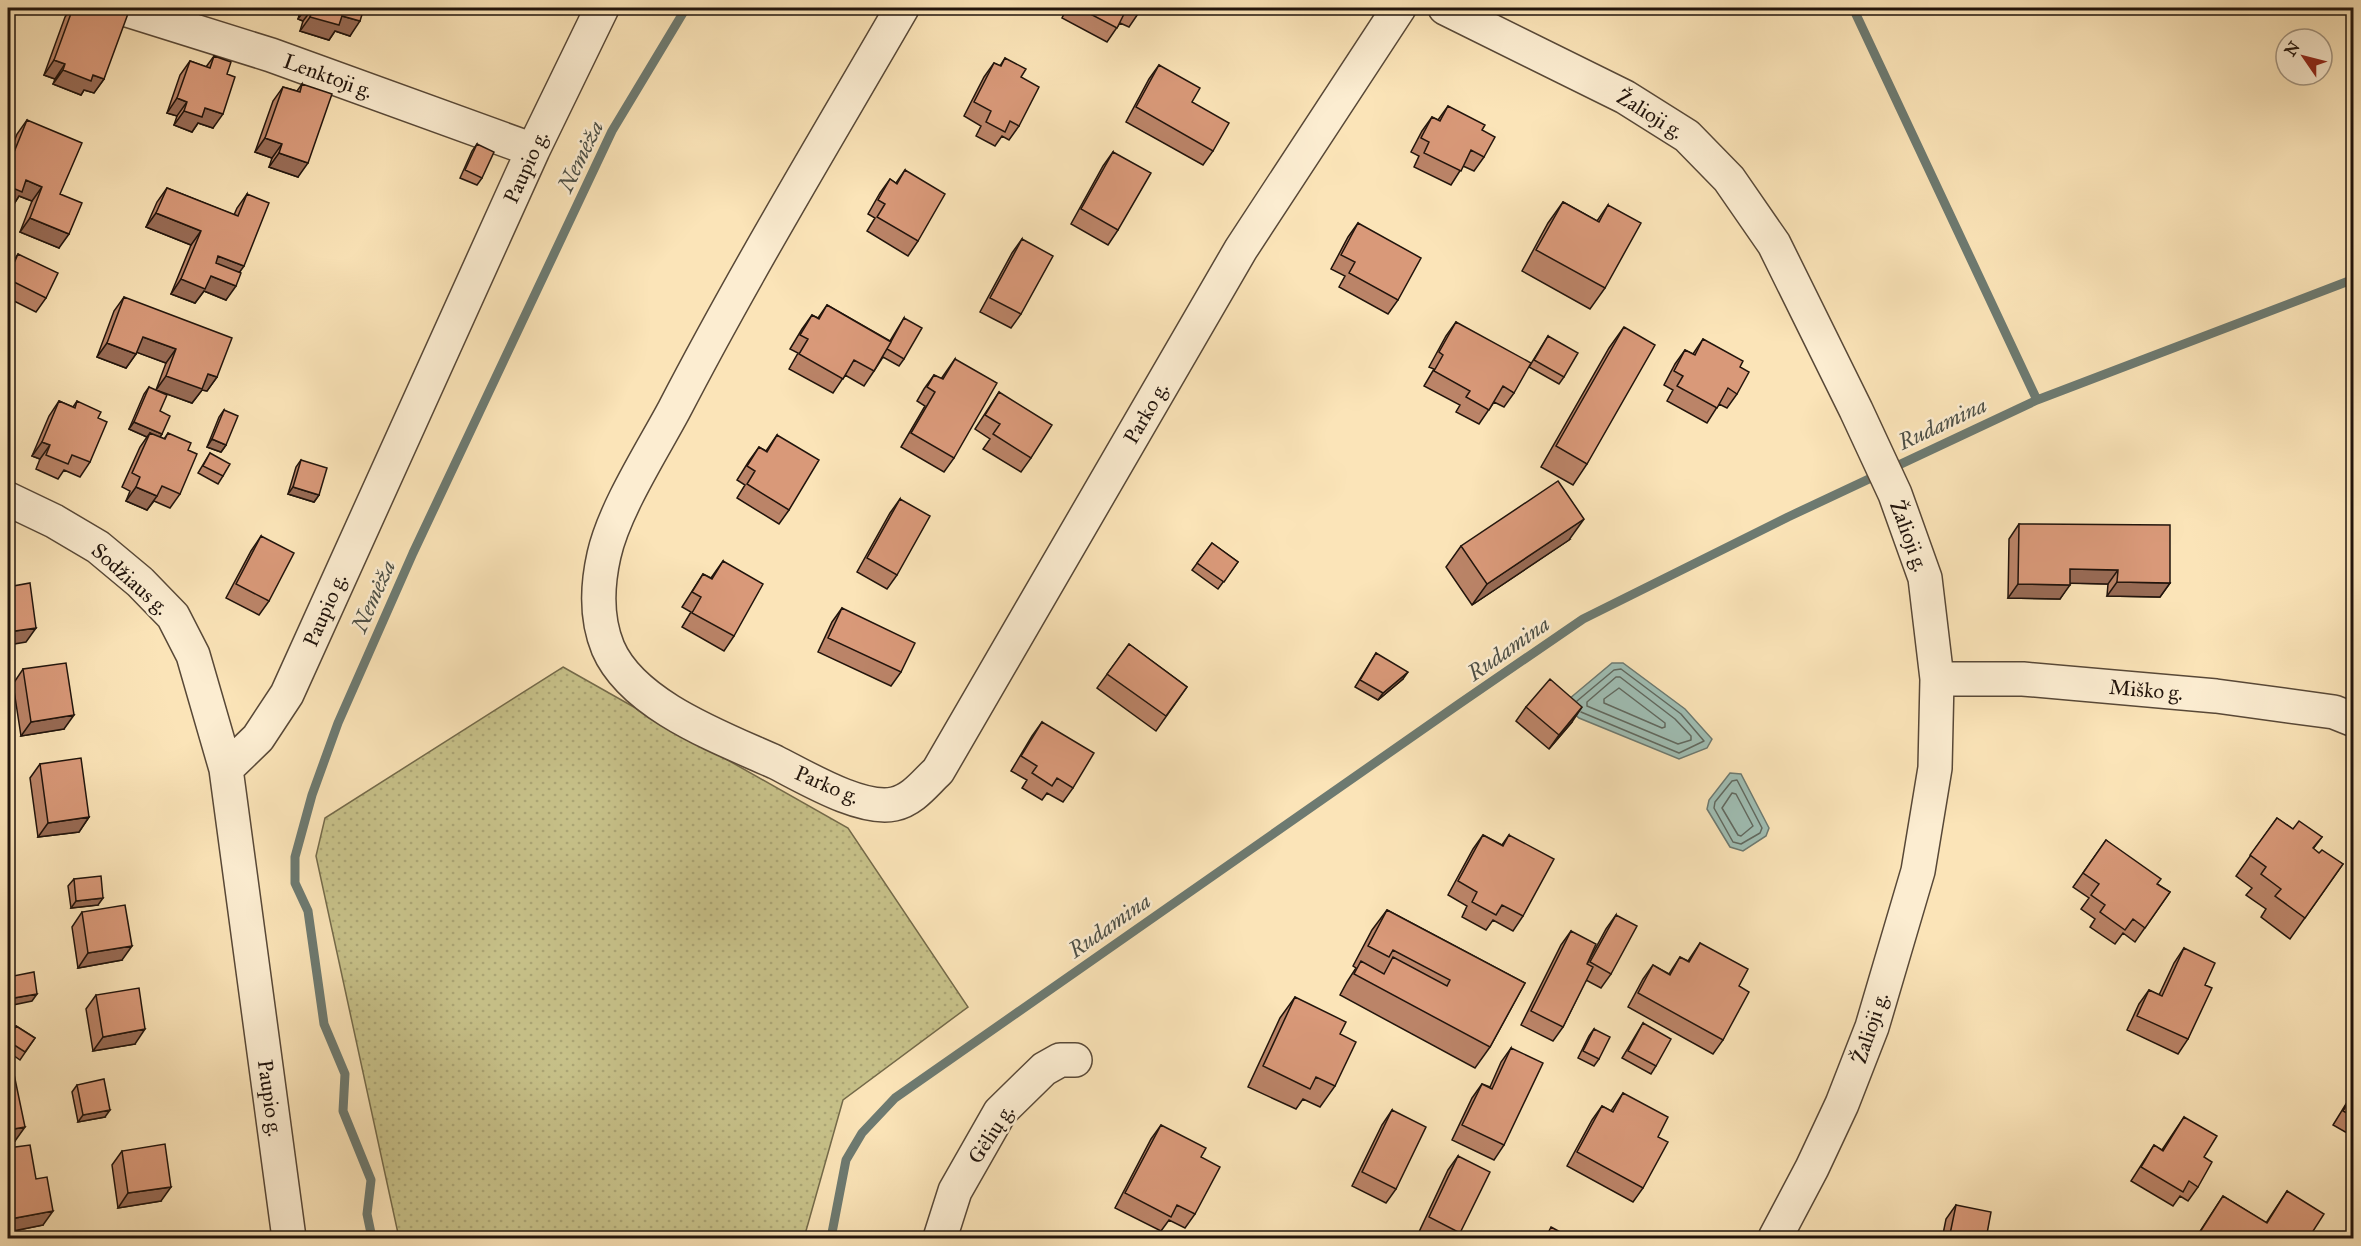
<svg xmlns="http://www.w3.org/2000/svg" width="2361" height="1246" font-family="'IM FELL Great Primer',serif">
<style>
.grass{fill:url(#grass-dots);stroke:#746a4a;stroke-width:1.5}
.water{fill:#9fbeb4;stroke:#6d7a71;stroke-width:1.5}
.lines{fill:none;stroke-linecap:round;stroke-linejoin:round}
.shore{stroke:#606960;stroke-width:1.5}
.stream{stroke:#6d7a71;stroke-width:9}
.street-casing{stroke:#584837;stroke-width:36}
.street{stroke:#fcedd1;stroke-width:33}
.wall{fill:#bb8468;stroke:#21140c;stroke-width:1.5}
.shaded-wall{fill:#986b55;stroke:#21140c;stroke-width:1.5}
.building{fill:#d99979;stroke:#21140c;stroke-width:1.5}
.labels{text-anchor:middle;stroke-width:5;stroke-linejoin:round;paint-order:stroke}
.street-label{font-size:21px;fill:#21140c;stroke:#fcedd1}
.water-label{font-size:22px;font-style:italic;fill:#4d5047;stroke:#fcedd1}
</style>
<defs>
<pattern id="grass-dots" width="8" height="8" patternUnits="userSpaceOnUse" patternTransform="scale(1.5)"><rect width="8" height="8" fill="#c7c189"/><path d="M2 2h.1M6 6h.1" fill="none" stroke="#aba575" stroke-width="1.8" stroke-linecap="round"/></pattern>
</defs>
<rect width="100%" height="100%" fill="#fbe4b8"/>
<filter id="stains"><feTurbulence type="fractalNoise" baseFrequency=".00333" numOctaves="4"/><feColorMatrix values="0 0 0 0 .2 0 0 0 0 .09 0 0 0 0 .02 0 0 0 .5 -.17"/></filter>
<radialGradient id="worn" r=".72"><stop offset=".6" stop-color="#630" stop-opacity="0"/><stop offset="1" stop-color="#630" stop-opacity=".3"/></radialGradient>
<path class="grass" d="M563 667 848 828 968 1007 843 1100 804 1238H399L316 856 325 818Z"/>
<path class="water" d="M1612 663H1623L1685 709 1712 739 1707 748 1679 759 1579 718 1570 710 1569 699Z
M1730 773 1741 774 1769 828 1766 836 1743 851 1730 847 1707 809 1709 800Z"/>
<g class="lines">
<path class="shore" d="M1616 677H1620L1675 719 1691 736V740L1678 744 1587 706V702Z
M1619 688 1665 723V727L1662 728 1604 703V699Z
M1577 701 1614 670 1621 669 1681 714 1704 741 1679 753 1581 712
M1737 780 1762 828 1760 833 1741 844 1733 842 1714 808 1715 802 1732 781Z
M1732 793 1736 794 1753 826 1741 836 1738 835 1722 808Z"/>
<path class="stream" d="M1853 8 2037 400
M372 1238 367 1214 371 1180 343 1111 345 1074 324 1024 308 911 295 883V857L312 795 338 723 413 553 612 131 686 8
M831 1238 846 1160 862 1133 895 1098 1459 704 1583 619 1788 517 2037 400 2354 279"/>
<defs>
<path id="street" d="M121 8 271 55 533 150
M902 8C825 141 745 273 674 410 652 451 614 510 604 555 597 586 596 619 608 648 633 706 722 738 775 762 805 777 861 811 894 804 913 800 925 783 938 771L1241 249 1399 8
M1445 8 1625 97 1687 136 1729 179 1774 244 1856 410 1895 494 1925 578 1937 679 1935 768 1918 871 1872 1027 1842 1104 1812 1168 1775 1238
M8 499 54 521 98 547 140 582 173 616 193 655 226 769 289 1238
M1937 679H2023L2216 696 2334 712 2354 720
M226 769 258 738 287 694 533 150 602 8
M940 1238 955 1191 1000 1112 1044 1069 1060 1060H1075"/>
</defs>
<use href="#street" class="street-casing"/>
<use href="#street" class="street"/>
</g>
<path class="wall" d="M71 8H120L104 79 94 93 84 90 81 95 53 84 55 79 44 75 65 17Z
M301 8H364L350 36 335 31 329 40 300 31 303 21 298 19Z
M1067 8H1142L1129 27 1120 23 1107 42 1062 18Z
M214 56 227 74 213 128 198 123 192 132 174 125 177 116 167 113 180 75 190 61 206 67Z
M1005 58 1021 77 1019 126 1009 140 1002 136 995 146 976 136 981 126 964 116 984 77 994 63 1000 66Z
M1159 65 1192 102 1213 151 1203 165 1126 122 1149 79Z
M302 84 298 177 269 167 272 158 255 152 273 101 283 87 297 91Z
M1448 106 1482 130 1484 157 1474 171 1463 166 1451 185 1414 167 1419 156 1411 152 1422 131 1432 117 1438 120Z
M27 120 60 194 59 248 20 232 32 201 19 196 12 207 8 205V157L17 134Z
M477 144 482 178 477 185 460 178 472 151Z
M1113 152 1118 230 1108 245 1071 224 1103 166Z
M905 170 918 241 908 256 867 231 875 218 868 214 880 193 890 179 896 183Z
M167 188 234 215 237 208 247 194 239 272 226 300 204 291 195 303 171 294 191 245 146 227 157 202Z
M1563 202 1597 221 1608 205 1605 288 1590 309 1522 271 1548 223Z
M1358 223 1398 300 1388 314 1339 287 1345 276 1331 269 1348 237Z
M1022 239 1021 314 1011 328 980 312 1012 253Z
M18 254 46 298 36 312 8 298V269Z
M124 297 217 377 207 391 202 390 192 403 156 390 166 363 137 352 126 368 97 357 114 311Z
M827 305 890 341 904 318V359L899 366 883 357 874 371 864 386 845 375 833 393 789 369 798 353 790 349 802 329 812 315 818 318Z
M1456 322 1514 393 1504 407 1494 402 1479 424 1456 412 1460 405 1424 386 1434 369 1429 367 1446 336Z
M1624 327 1587 464 1573 485 1541 467 1609 348Z
M1548 336 1564 377 1559 384 1529 367Z
M1703 339 1740 367 1737 394 1727 408 1719 404 1707 423 1667 401 1673 390 1664 385 1675 364 1685 350 1693 354Z
M955 359 954 458 944 472 901 447 925 406 917 401 924 389 934 375 941 379Z
M149 387 160 411 162 434 160 437 164 439 168 433 188 450 180 494 170 508 154 501 147 510 126 501 130 491 122 487 140 447 147 437 129 429 144 394Z
M999 392 1031 458 1021 472 983 449 990 439 975 429Z
M59 401 73 407 77 401 98 418 90 462 80 477 64 470 58 479 36 469 40 459 32 456 49 416Z
M224 410 226 445 221 452 207 447 219 417Z
M777 435 789 510 779 524 737 498 745 485 737 480 749 461 759 447 766 451Z
M210 453 223 476 218 484 198 473Z
M301 460 319 495 314 502 288 494 296 467Z
M900 499 897 575 887 589 857 572 890 513Z
M2019 524 2170 583 2160 597 2107 596 2108 584 2070 583 2060 599 2008 598 2009 539Z
M261 536 269 601 259 615 226 598 251 551Z
M1569 540 1472 605 1446 567 1461 546Z
M1212 543 1238 562 1218 589 1192 570Z
M723 561 734 636 724 651 682 627 691 612 682 607 703 574 711 578Z
M842 608 901 672 891 686 818 652 832 622Z
M1129 644 1187 687 1156 731 1097 688Z
M1376 653 1403 679 1378 700 1355 687Z
M23 669 64 729 21 736 13 684Z
M1526 707 1572 722 1549 749 1516 721Z
M1042 722 1073 788 1063 802 1047 793 1042 800 1022 788 1027 780 1011 771 1032 736Z
M40 764 89 817 79 832 38 837 30 778Z
M2277 818 2293 829 2322 837 2313 849 2319 853 2343 864 2290 939 2261 917 2266 909 2246 895 2252 888 2236 876Z
M1483 835 1502 845 1509 835 1523 916 1513 931 1493 920 1486 930 1462 917 1467 906 1448 895 1473 849Z
M2106 840 2157 884 2170 892 2135 942 2123 933 2115 944 2090 927 2095 919 2081 909 2089 898 2073 887Z
M74 879 98 905 71 908 68 886Z
M1387 910 1525 983 1490 1047 1475 1068 1340 995 1347 982 1356 968 1353 966 1372 930Z
M82 912 122 960 78 968 72 927Z
M1616 915 1611 974 1601 988 1586 980 1563 1027 1553 1041 1521 1025 1561 945 1571 931 1587 964 1606 929Z
M1700 943 1739 986 1723 1040 1713 1054 1628 1007 1643 979 1653 965 1669 974 1680 957 1688 961Z
M2184 948 2205 985 2188 1039 2178 1054 2127 1030 2139 1004 2149 990 2159 995 2174 963Z
M96 995 135 1044 93 1051 86 1009Z
M1295 997 1340 1034 1335 1086 1320 1107 1303 1099 1296 1109 1248 1087 1280 1018Z
M1643 1023 1656 1066 1651 1074 1622 1058Z
M16 1026 35 1038 20 1060 10 1053 15 1141 8 1142V1039Z
M1594 1029 1599 1059 1594 1066 1578 1058 1589 1036Z
M1511 1048 1504 1145 1494 1160 1452 1140 1472 1098 1482 1084 1490 1087 1501 1062Z
M77 1085 105 1117 78 1122 72 1092Z
M2354 1091V1137L2333 1125Z
M1623 1093 1658 1137 1643 1188 1633 1202 1567 1166 1592 1120 1602 1106 1611 1111Z
M1392 1110 1396 1189 1386 1203 1352 1186 1382 1125Z
M2184 1117 2204 1157 2198 1187 2188 1201 2180 1196 2173 1206 2131 1181 2154 1145 2162 1150Z
M1161 1125 1201 1157 1195 1214 1185 1228 1169 1220 1161 1231 1115 1208 1151 1139Z
M8 1148 43 1225 8 1232Z
M122 1151 161 1201 118 1208 112 1165Z
M1458 1156 1460 1233 1456 1239H1433L1419 1232 1448 1170Z
M2287 1191 2308 1239H2195L2223 1196 2266 1223Z
M1956 1205 1986 1239H1942L1946 1219Z"/>
<path class="shaded-wall" d="M306 8H313L303 21 298 19Z
M342 16 360 21 350 36 335 31 329 40 300 31 310 17Z
M54 60 65 64 55 79 44 75Z
M63 70 93 75 104 79 94 93 84 90 81 95 53 84Z
M177 98 187 102 177 116 167 113Z
M205 108 223 114 213 128 198 123 192 132 174 125 184 111Z
M265 138 282 144 272 158 255 152Z
M279 153 308 163 298 177 269 167Z
M26 180 42 187 32 201 19 196 12 207 8 205V186Z
M156 213 201 231 191 245 146 227Z
M30 218 69 234 59 248 20 232Z
M218 256 244 266 234 280 208 270Z
M211 276 236 286 226 300 204 291 195 303 171 294 181 279Z
M143 337 176 349 166 363 133 351Z
M107 343 136 354 126 368 97 357Z
M208 374 217 377 207 391 202 390 192 403 156 390 166 376Z
M134 422 162 434 157 441 150 433 147 437 129 429Z
M212 439 226 445 221 452 207 447Z
M42 442 50 445 40 459 32 456Z
M136 487 157 496 147 510 126 501Z
M293 487 319 495 314 502 288 494Z
M1584 519 1569 540 1472 605 1487 584Z
M2070 569 2118 570 2108 584 2060 583Z
M2117 582 2170 583 2160 597 2107 596Z
M2018 584 2070 585 2060 599 2008 598Z
M36 628 26 642 8 645V632Z
M1408 672 1403 679 1378 700 1383 693Z
M1582 707 1572 722 1549 749 1559 735Z
M74 715 64 729 21 736 31 722Z
M89 817 79 832 38 837 48 823Z
M103 898 98 905 71 908 76 901Z
M132 946 122 960 78 968 88 953Z
M37 994 32 1001 8 1006V999Z
M145 1029 135 1044 93 1051 103 1037Z
M110 1110 105 1117 78 1122 83 1115Z
M25 1127 15 1141 8 1142V1130Z
M171 1187 161 1201 118 1208 128 1193Z
M53 1211 43 1225 8 1232V1223L10 1219Z"/>
<path class="building" d="M73 8H120L129 11 104 79 93 75 91 81 63 70 65 64 54 60Z
M313 8H364L360 21 342 16 339 25 310 17Z
M1079 8H1127L1117 28Z
M1128 8H1142L1139 13Z
M214 56 231 62 227 74 235 77 223 114 205 108 202 117 184 111 187 102 177 98 190 61 210 68Z
M1005 58 1026 69 1021 77 1039 87 1019 126 1010 121 1005 132 986 122 991 111 974 102 994 63 1001 66Z
M1159 65 1200 88 1192 102 1229 123 1213 151 1136 107Z
M302 84 332 94 308 163 279 153 282 144 265 138 283 87 300 92Z
M1448 106 1485 125 1482 130 1495 137 1484 157 1471 150 1461 171 1424 153 1429 142 1421 138 1432 117 1440 121Z
M27 120 82 143 60 194 82 203 69 234 30 218 42 187 26 180 22 192 8 186V167Z
M477 144 494 152 482 178 465 170Z
M1113 152 1151 173 1118 230 1081 209Z
M905 170 945 194 918 241 877 217 885 204 878 200 890 179 897 184Z
M167 188 238 216 247 194 269 203 244 266 218 256 216 263 241 273 236 286 211 276 205 289 181 279 201 231 156 213Z
M1563 202 1599 222 1608 205 1641 223 1605 288 1536 250Z
M1358 223 1421 258 1398 300 1349 273 1355 262 1341 255Z
M1022 239 1053 256 1021 314 990 298Z
M18 254 58 273 46 298 8 279V277Z
M124 297 232 338 217 377 208 374 202 389 166 376 176 349 143 337 136 354 107 343Z
M827 305 891 342 874 371 854 360 843 379 799 354 808 339 800 335 812 315 819 319Z
M904 318 922 328 904 359 887 349Z
M1456 322 1531 363 1514 393 1503 386 1489 410 1466 397 1470 391 1434 371 1443 355 1439 352Z
M1624 327 1655 345 1587 464 1556 446Z
M1548 336 1578 353 1564 377 1534 360Z
M1703 339 1743 361 1740 367 1749 372 1737 394 1728 388 1717 408 1677 386 1683 376 1674 371 1685 350 1695 355Z
M955 359 997 383 954 458 911 433 935 392 927 387 934 375 943 379Z
M149 387 167 395 160 411 170 416 162 434 134 422Z
M999 392 1052 425 1031 458 993 434 1000 424 985 415Z
M59 401 75 408 77 401 101 412 98 418 107 422 90 462 72 455 68 464 46 455 50 445 42 442Z
M224 410 238 416 226 445 212 439Z
M150 433 165 439 168 433 191 443 188 450 197 454 180 494 162 486 157 496 136 487 140 477 132 473Z
M777 435 819 460 789 510 747 484 755 471 747 466 759 447 767 452Z
M210 453 230 464 223 476 203 466Z
M301 460 327 468 319 495 293 487Z
M1558 481 1584 519 1487 584 1461 546Z
M900 499 930 516 897 575 867 558Z
M2019 524 2170 525V583L2117 582 2118 570 2070 569V585L2018 584Z
M261 536 294 553 269 601 236 584Z
M1212 543 1238 562 1224 582 1197 563Z
M723 561 763 584 734 636 692 613 701 597 692 592 703 574 712 579Z
M30 583 36 628 8 632V587Z
M842 608 915 643 901 672 828 638Z
M1129 644 1187 687 1166 716 1107 674Z
M1376 653 1408 672 1383 693 1360 680Z
M66 663 74 715 31 722 23 669Z
M1550 679 1582 707 1559 735 1526 707Z
M1042 722 1094 753 1073 788 1057 778 1052 786 1032 773 1037 766 1021 756Z
M81 758 89 817 48 823 40 764Z
M2277 818 2293 829 2299 821 2322 837 2313 848 2319 853 2322 850 2343 864 2305 918 2275 896 2281 889 2261 874 2266 867 2250 855Z
M1483 835 1503 846 1509 835 1554 859 1523 916 1502 905 1496 915 1472 902 1477 892 1458 881Z
M2106 840 2161 879 2157 884 2170 892 2145 928 2133 919 2125 930 2100 912 2105 905 2091 895 2099 884 2083 873Z
M101 876 103 898 76 901 74 879Z
M125 905 132 946 88 953 82 912Z
M1387 910 1525 983 1490 1047 1354 974 1361 961 1384 974 1393 957 1447 986 1450 980 1393 950 1389 957 1368 946Z
M1616 915 1637 926 1611 974 1590 962Z
M1571 931 1596 944 1587 964 1593 967 1563 1027 1531 1011Z
M1700 943 1748 969 1739 986 1749 992 1723 1040 1638 993 1653 965 1670 975 1680 957 1689 962Z
M2184 948 2215 963 2205 985 2212 988 2188 1039 2137 1016 2149 990 2162 996Z
M34 972 37 994 8 999V977Z
M139 988 145 1029 103 1037 96 995Z
M1295 997 1346 1022 1340 1034 1356 1042 1335 1086 1316 1077 1310 1089 1263 1066Z
M1643 1023 1671 1039 1656 1066 1628 1051Z
M16 1026 35 1038 25 1052 8 1041Z
M1594 1029 1610 1037 1599 1059 1583 1051Z
M1511 1048 1543 1063 1504 1145 1462 1125 1482 1084 1492 1089Z
M8 1050H9L25 1127 8 1130Z
M104 1079 110 1110 83 1115 77 1085Z
M1623 1093 1668 1117 1658 1137 1668 1142 1643 1188 1577 1152 1602 1106 1613 1112Z
M2354 1093V1117L2343 1111Z
M1392 1110 1426 1127 1396 1189 1362 1172Z
M2184 1117 2217 1136 2204 1157 2212 1162 2198 1187 2189 1181 2183 1192 2141 1167 2154 1145 2163 1151Z
M1161 1125 1206 1148 1201 1157 1220 1167 1195 1214 1177 1205 1171 1217 1125 1193Z
M165 1144 171 1187 128 1193 122 1151Z
M30 1145 36 1179 47 1177 53 1211 10 1219 8 1202V1148Z
M1458 1156 1490 1172 1460 1233 1429 1217Z
M2287 1191 2324 1214 2308 1239H2211L2200 1232 2223 1196 2267 1223Z
M1956 1205 1991 1212 1986 1239H1949Z
M1551 1227 1573 1239H1545Z"/>
<g class="labels">
<g class="street-label">
<text transform="translate(328 76) rotate(20)" y="7">Lenktoji g.</text>
<text transform="translate(1650 114) rotate(32)" y="7">Žalioji g.</text>
<text transform="translate(526 167) rotate(-65)" y="7">Paupio g.</text>
<text transform="translate(1146 413) rotate(-60)" y="7">Parko g.</text>
<text transform="translate(1909 536) rotate(70)" y="7">Žalioji g.</text>
<text transform="translate(130 579) rotate(42)" y="7">Sodžiaus g.</text>
<text transform="translate(325 610) rotate(-66)" y="7">Paupio g.</text>
<text transform="translate(2146 690) rotate(5)" y="7">Miško g.</text>
<text transform="translate(827 785) rotate(23)" y="7">Parko g.</text>
<text transform="translate(1870 1028) rotate(-71)" y="7">Žalioji g.</text>
<text transform="translate(270 1098) rotate(82)" y="7">Paupio g.</text>
<text transform="translate(991 1134) rotate(-57)" y="7">Gėlių g.</text>
</g>
<g class="water-label">
<text transform="translate(580 156) rotate(-64)" y="8">Nemėža</text>
<text transform="translate(1942 423) rotate(-25)" y="8">Rudamina</text>
<text transform="translate(373 596) rotate(-66)" y="8">Nemėža</text>
<text transform="translate(1508 648) rotate(-35)" y="8">Rudamina</text>
<text transform="translate(1109 925) rotate(-35)" y="8">Rudamina</text>
</g>
</g>
<rect width="2361" height="1246" fill="none" stroke="#fbe4b8" stroke-width="30"/>
<rect x="9" y="9" width="2343" height="1228" fill="none" stroke="#21140c" stroke-width="3"/>
<rect x="15" y="15" width="2331" height="1216" fill="none" stroke="#21140c" stroke-width="1.5"/>
<g transform="translate(2304 57) rotate(305)"><circle r="28" fill="#fcedd1" stroke="#a49682" stroke-width="1.5"/>
<path d="M0-4.5L10 22L0 15L-10 22Z" fill="#8f2418"/>
<text y="-9" font-size="16" font-weight="bold" text-anchor="middle" fill="#21140c">N</text>
</g>
<rect width="100%" height="100%" filter="url(#stains)"/>
<rect width="100%" height="100%" fill="url(#worn)"/>
</svg>
